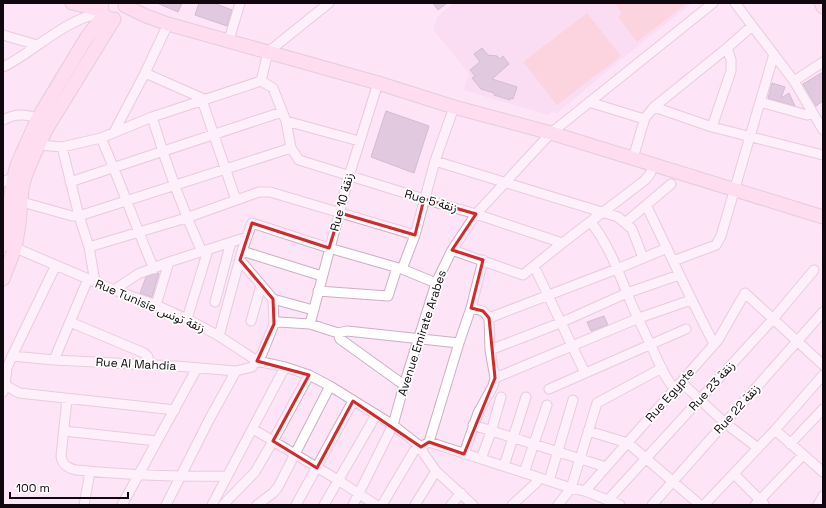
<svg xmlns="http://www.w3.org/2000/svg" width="826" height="508" font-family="'Space Grotesk','Noto Sans Arabic',sans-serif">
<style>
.built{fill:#f9d5ef}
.green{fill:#fac1c5}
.building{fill:#beaac5;stroke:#9f8ca6}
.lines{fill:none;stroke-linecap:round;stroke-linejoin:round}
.street-casing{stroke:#ccafc4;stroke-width:11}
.secondary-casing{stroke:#ccafc4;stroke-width:15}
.street{stroke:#fff;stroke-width:9}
.secondary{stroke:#fcd5e6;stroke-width:13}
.marked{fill:none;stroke:#d62828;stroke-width:3;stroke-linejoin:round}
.labels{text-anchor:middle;stroke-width:3.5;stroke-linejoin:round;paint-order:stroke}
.street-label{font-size:12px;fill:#11080f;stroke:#fff}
</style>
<rect width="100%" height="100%" fill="#fde4f6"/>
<path class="built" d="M454 3H692L624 57 556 114 554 111 548 115 464 90 469 73 433 30 438 16Z"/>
<path class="green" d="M614 3H687L637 42 618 17 622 13Z
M587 13 621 56 557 105 523 62Z"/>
<path class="building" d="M157 3H182L178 12Z
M199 3H214L232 10 227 26 195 15Z
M433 3H447L438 10Z
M482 48 488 55 497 56 500 59 503 56 509 64 492 79 517 87 513 99 511 98 510 100 494 95V93L481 89 472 78 475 76 470 70 480 62 474 54Z
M823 72V101L816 106 803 84Z
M772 83 785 87 781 98 789 93 795 106 768 98Z
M386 111 429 126 414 173 371 157Z
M158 273H159L152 297 140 293 146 277Z
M604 316 608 325 591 331 587 322Z"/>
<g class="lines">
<defs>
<path id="street" d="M329 3 268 52 261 81 273 88 286 121 291 148 299 160 424 199 476 214 562 243
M735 3 794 81 823 130
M3 35 37 45
M229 40 240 3
M3 67C30 54 51 32 79 20 86 16 95 15 102 13
M145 73 204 99
M794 81 823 62
M202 100 236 200
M589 102 644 119
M760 102 807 115 813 113
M654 107 712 127 823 155
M152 117C166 164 182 208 202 252
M3 120C17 112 30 114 43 121
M286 121 359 141
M712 127 731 71V60L727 48
M114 132 145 73 168 24
M101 138C120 181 135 225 154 269
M39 145 62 147 101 138 152 117 261 81
M62 147 79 216 89 247 95 282
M633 158 645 118 654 107 727 48 752 26
M435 161 618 217 632 229 643 258
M3 182 14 177
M70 182 282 112
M22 202 72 216H79L291 148
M646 205C669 252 690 298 714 344
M591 222C609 246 616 266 627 293 635 313 645 333 654 352 660 365 665 379 675 389
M625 223 671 184
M11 246 114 290 156 305 187 319 219 336 257 361 285 367 309 375 330 386 393 425 421 447 424 454 436 471 473 505
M89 247 186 218 259 192H270L415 235
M452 250 523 275C562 242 604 212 645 180L650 174 654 164
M242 251 322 276
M673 261 716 245 721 236 774 54
M534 266 585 373
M402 269 415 235 435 161 454 107
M114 290 138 274 169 262 247 237
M318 291 388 296 397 268
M273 299 313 310
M215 302 231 242
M156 305 169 262
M489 318 622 267 667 248
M187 319 208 250
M251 321 261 286
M70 322 144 353 148 357 149 364
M274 324 279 322 310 324 338 333 347 331 459 343
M310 324 349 176 378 83
M338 333 340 339 404 385
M219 336 242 251 252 223 329 248 402 269 436 283
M490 350 560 323 627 293 679 275
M12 356 54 360 176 366 236 371 252 367 262 354 274 324 273 299 240 260
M54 360 88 279
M495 378 639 318 691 300
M681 382 725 423 758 448
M5 385 19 393 175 410
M549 389 686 329
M3 392 5 385 7 368 12 356 56 265
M67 399 61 456C62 465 68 468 76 470 127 475 177 477 227 476
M473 425 606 467
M253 429 338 480 376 505
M775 430 823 472
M64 431 157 441
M588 431 628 443 700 505
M429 442 459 343 471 308 483 260
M790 444 823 409
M464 454 478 413 493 386 495 378 490 350 489 318 483 311 471 308
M481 459 491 432 501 397
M504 466 526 397
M524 473 547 405
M734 474 764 504
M549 481 573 400
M585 491 718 340 745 293 823 365
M608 500 773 319 814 270
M84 505 90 472
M122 505 197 368
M166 505 210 418 236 371
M212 505 285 367
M223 505 255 472 273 441 309 375
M257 505 273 493 278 487 330 386
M296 505 353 401
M324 505 376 415
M353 505 393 425 404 385 436 283 452 250 476 214 551 133 713 3
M382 505 414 451 429 442 571 488 585 491 620 505
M415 505 436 471
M451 505 461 493
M512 505 536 483 539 478
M558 505 571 488 597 403 662 368
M652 505 823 312
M704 505 775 430 823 375
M755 505 803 455
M818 505 823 496"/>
<path id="secondary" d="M72 3 101 10
M102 3C100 11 103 17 111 19
M821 3 823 7
M125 6 146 16 168 24 378 83 454 107 551 133 823 217
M3 245 14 177 17 165 38 118 87 37 104 15
M3 279 15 248 19 225 22 188 25 177 34 155 47 128 114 19"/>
</defs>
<use href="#street" class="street-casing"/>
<use href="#secondary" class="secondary-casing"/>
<use href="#street" class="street"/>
<use href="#secondary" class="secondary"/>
</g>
<path d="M0 0H826V508H0ZM424 199 476 214 452 250 483 260 471 308 483 311 489 318 495 378 464 454 429 442 421 447 353 401 317 468 273 441 309 375 257 361 274 324 273 299 240 260 252 223 329 248 340 213 415 235Z" fill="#fde4f6" fill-opacity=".55" fill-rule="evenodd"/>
<path class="marked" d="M424 199 476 214 452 250 483 260 471 308 483 311 489 318 495 378 464 454 429 442 421 447 353 401 317 468 273 441 309 375 257 361 274 324 273 299 240 260 252 223 329 248 340 213 415 235Z"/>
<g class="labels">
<g class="street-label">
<text transform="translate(431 201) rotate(16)" y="4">Rue 5 زنقة</text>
<text transform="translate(342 202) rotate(-75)" y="4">Rue 10 زنقة</text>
<text transform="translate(150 306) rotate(23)" y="4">Rue Tunisie زنقة تونس</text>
<text transform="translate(422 333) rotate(-72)" y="4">Avenue Emirate Arabes</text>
<text transform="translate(136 364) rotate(3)" y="4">Rue Al Mahdia</text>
<text transform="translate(712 386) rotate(-48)" y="4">Rue 23 زنقة</text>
<text transform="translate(670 395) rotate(-49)" y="4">Rue Egypte</text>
<text transform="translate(737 409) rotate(-48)" y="4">Rue 22 زنقة</text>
</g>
</g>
<rect width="826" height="508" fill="none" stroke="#11080f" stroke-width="8"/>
<path d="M10 492v6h118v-6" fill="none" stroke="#11080f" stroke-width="2"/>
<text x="16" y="492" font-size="12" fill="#11080f" stroke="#ffffff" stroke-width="3" paint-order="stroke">100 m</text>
</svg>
